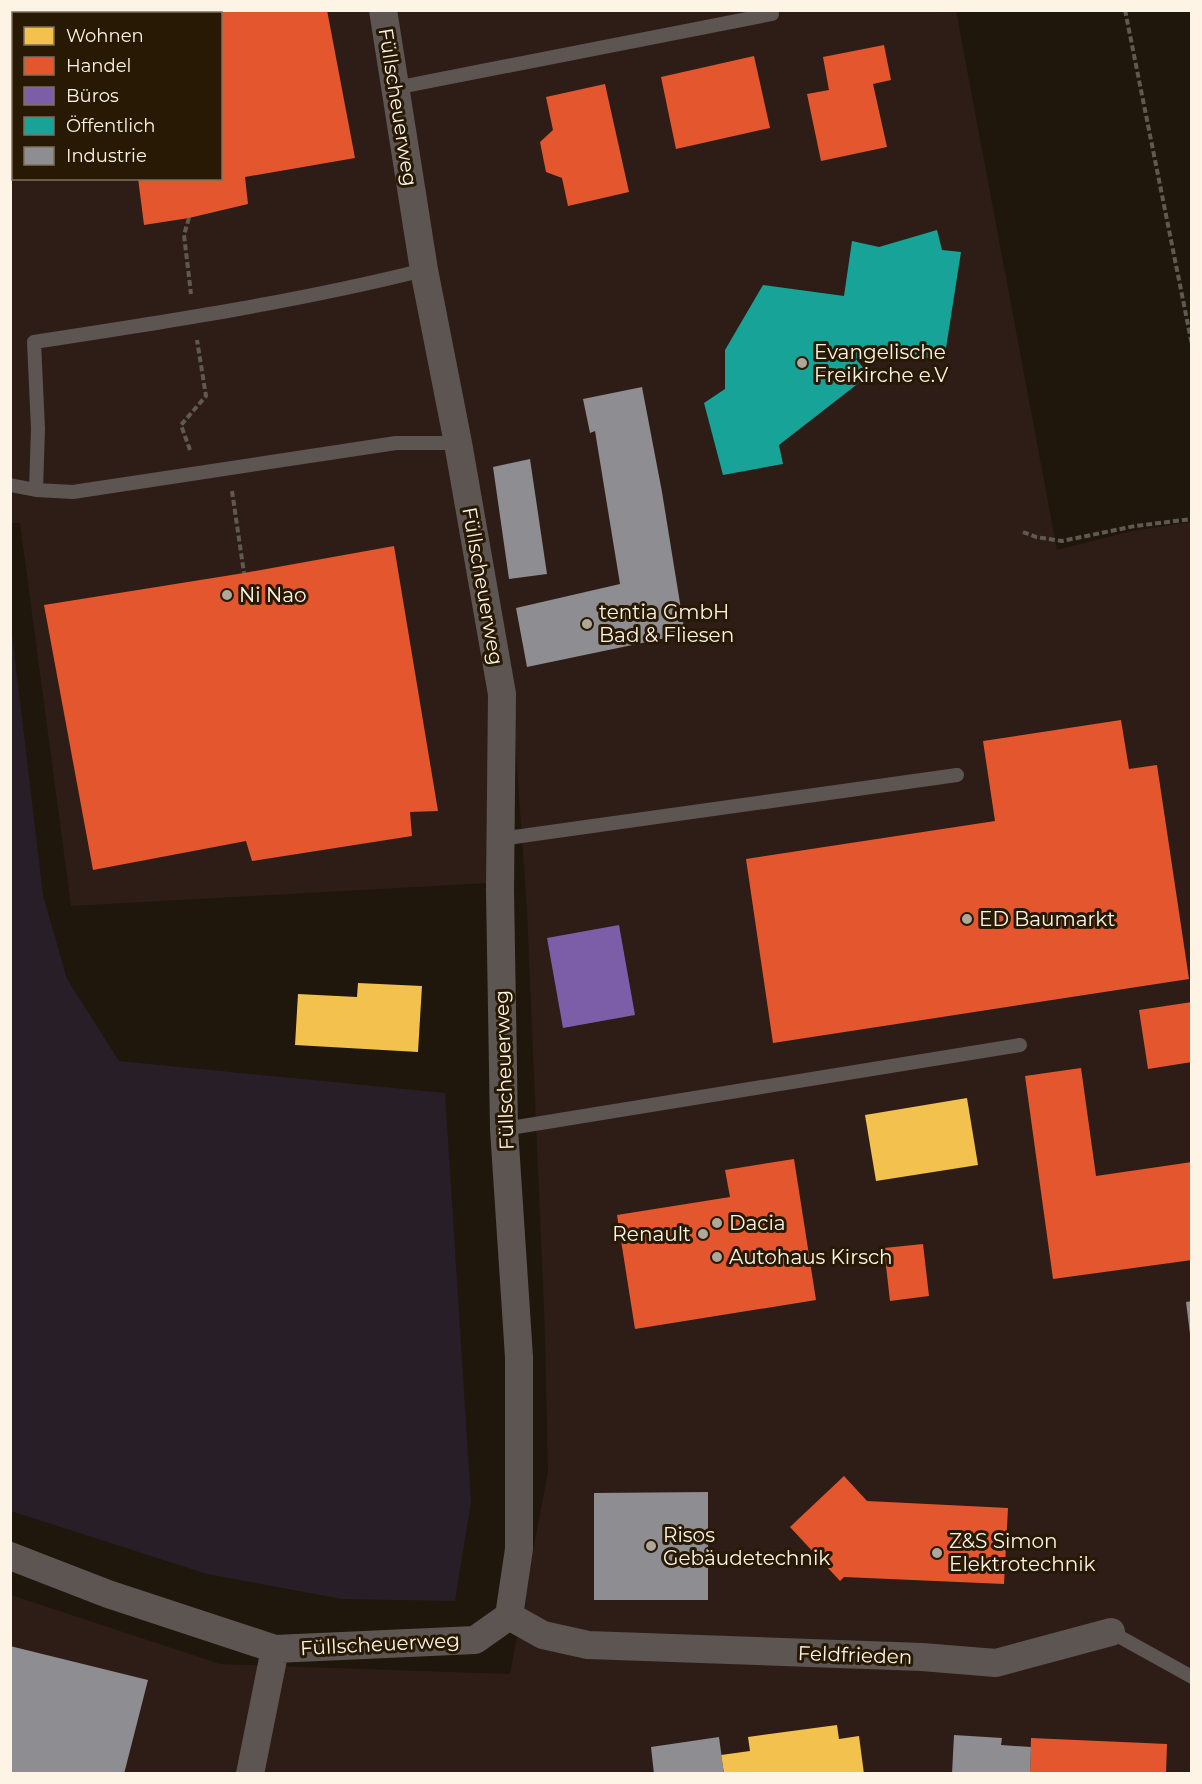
<svg xmlns="http://www.w3.org/2000/svg" width="1202" height="1784" font-family="Montserrat,sans-serif">
<style>
.commercial{fill:#2e1d16;fill-rule:evenodd}
.industrial{fill:#281e28}
.homes{fill:#f2c14e}
.shops{fill:#e4572e}
.offices{fill:#7b5ea7}
.public{fill:#17a398}
.industry{fill:#8d8d92}
.lines{fill:none;stroke-linecap:round;stroke-linejoin:round}
.path{stroke:#605952;stroke-width:4;stroke-dasharray:6 3;stroke-linecap:butt}
.service{stroke:#5d5551;stroke-width:14}
.minor{stroke:#5d5551;stroke-width:28}
.poi-dot{fill:#afa799;stroke:#271903;stroke-width:2}
.labels{text-anchor:middle;stroke-width:6;stroke-linejoin:round;paint-order:stroke}
.street-label{font-size:20px;fill:#fdf4e5;stroke:#271903}
.poi-label{font-size:20px;fill:#fdf4e5;stroke:#271903;text-anchor:start}
</style>
<rect width="100%" height="100%" fill="#1f170b"/>
<path class="commercial" d="M11 11H956L1057 550 1132 531 1191 522V1773L11 1774V1595L220 1664 510 1674 548 1471 545 1334 527 910 512 696 507 882 71 906 20 523H11ZM14 14H220V178H14Z"/>
<path class="industrial" d="M10 617 43 895 67 979 119 1061 445 1093 471 1502 455 1601 342 1599 207 1574 11 1511Z"/>
<path class="homes" d="M358 983 422 986 418 1052 295 1045 298 994 357 997Z
M967 1098 978 1165 876 1181 865 1115Z
M837 1725 839 1739 859 1736 864 1774H724L721 1755 750 1751 748 1737Z"/>
<path class="shops" d="M28 10H327L355 158 245 177 248 204 189 218 144 225 138 178H220V14H28Z
M884 45 891 80 873 84 887 147 821 161 807 94 829 90 823 57Z
M754 56 770 128 676 149 661 77Z
M605 84 629 192 568 206 562 178 546 172 540 142 553 130 546 97Z
M394 546 438 811 410 812 412 836 252 861 246 841 93 870 44 605 244 573Z
M1121 720 1129 769 1157 765 1189 979 773 1043 746 859 995 821 983 741Z
M1192 1002V1062L1148 1069 1139 1010Z
M1081 1068 1096 1176 1192 1162V1260L1053 1279 1025 1076Z
M794 1159 816 1300 635 1329 617 1215 730 1197 725 1170Z
M923 1244 929 1296 890 1301 884 1248Z
M844 1476 867 1501 1008 1508 1004 1584 844 1577 840 1581 790 1527Z
M1031 1738 1167 1744 1166 1774H1030Z"/>
<path class="offices" d="M619 925 635 1015 563 1028 547 938Z"/>
<path class="public" d="M937 230 942 250 961 252 944 361 868 348 856 359 869 375 779 445 783 464 723 475 704 403 725 389V350L763 285 844 296 852 241 879 247Z"/>
<path class="industry" d="M642 387 662 492 685 634 527 667 516 608 620 584 595 431 590 433 583 399Z
M530 459 547 574 509 579 493 467Z
M1192 1301V1333L1190 1334 1186 1302Z
M708 1492V1600H594V1493Z
M10 1646 148 1680 124 1774H10Z
M954 1735 1002 1738 1001 1745 1031 1747 1030 1774H952Z
M719 1737 724 1774H654L651 1747Z"/>
<g class="lines">
<path class="path" d="M1125 10 1192 345
M189 218 184 235 191 294
M190 450 181 425 206 396 197 340
M232 491 244 573
M1023 532 1036 537 1062 541 1135 526 1192 519"/>
<path class="service" d="M395 88 772 14
M10 485 36 490 73 492 396 443H458
M36 490 38 429 34 342C165 322 296 302 424 270
M500 839 957 775
M504 1129 1020 1045
M1111 1632 1192 1677"/>
<path class="minor" d="M10 1556 108 1594 275 1649 475 1640 509 1616 519 1549V1357L504 1129 500 890 502 694 458 443 424 270 383 10
M509 1616 543 1635 588 1645 922 1657 996 1663 1111 1632
M250 1774 275 1649"/>
</g>
<g class="poi-dot">
<circle cx="802" cy="363" r="6"/>
<circle cx="227" cy="595" r="6"/>
<circle cx="587" cy="624" r="6"/>
<circle cx="967" cy="919" r="6"/>
<circle cx="717" cy="1223" r="6"/>
<circle cx="703" cy="1234" r="6"/>
<circle cx="717" cy="1257" r="6"/>
<circle cx="651" cy="1546" r="6"/>
<circle cx="937" cy="1553" r="6"/>
</g>
<g class="labels">
<g class="street-label">
<text transform="translate(398 107) rotate(81)" y="7">Füllscheuerweg</text>
<text transform="translate(483 586) rotate(80)" y="7">Füllscheuerweg</text>
<text transform="translate(504 1070) rotate(-92)" y="7">Füllscheuerweg</text>
<text transform="translate(380 1644) rotate(-3)" y="7">Füllscheuerweg</text>
<text transform="translate(855 1655) rotate(2)" y="7">Feldfrieden</text>
</g>
<g class="poi-label">
<text x="814" y="359">Evangelische<tspan x="814" dy="23">Freikirche e.V</tspan></text>
<text x="239" y="602">Ni Nao</text>
<text x="599" y="619">tentia GmbH<tspan x="599" dy="23">Bad &amp; Fliesen</tspan></text>
<text x="979" y="926">ED Baumarkt</text>
<text x="729" y="1230">Dacia</text>
<text x="691" y="1241" text-anchor="end">Renault</text>
<text x="729" y="1264">Autohaus Kirsch</text>
<text x="663" y="1542">Risos<tspan x="663" dy="23">Gebäudetechnik</tspan></text>
<text x="949" y="1548">Z&amp;S Simon<tspan x="949" dy="23">Elektrotechnik</tspan></text>
</g>
</g>
<rect width="1202" height="1784" fill="none" stroke="#fdf4e5" stroke-width="24"/>
<rect x="12" y="12" width="210" height="168" fill="#271903" stroke="#7d715d" stroke-width="1.5"/>
<rect x="24" y="27" width="30" height="18" fill="#f2c14e" stroke="#7d715d" stroke-width="1.5"/>
<text x="66" y="42" font-size="18" fill="#fdf4e5">Wohnen</text>
<rect x="24" y="57" width="30" height="18" fill="#e4572e" stroke="#7d715d" stroke-width="1.5"/>
<text x="66" y="72" font-size="18" fill="#fdf4e5">Handel</text>
<rect x="24" y="87" width="30" height="18" fill="#7b5ea7" stroke="#7d715d" stroke-width="1.5"/>
<text x="66" y="102" font-size="18" fill="#fdf4e5">Büros</text>
<rect x="24" y="117" width="30" height="18" fill="#17a398" stroke="#7d715d" stroke-width="1.5"/>
<text x="66" y="132" font-size="18" fill="#fdf4e5">Öffentlich</text>
<rect x="24" y="147" width="30" height="18" fill="#8d8d92" stroke="#7d715d" stroke-width="1.5"/>
<text x="66" y="162" font-size="18" fill="#fdf4e5">Industrie</text>
</svg>
